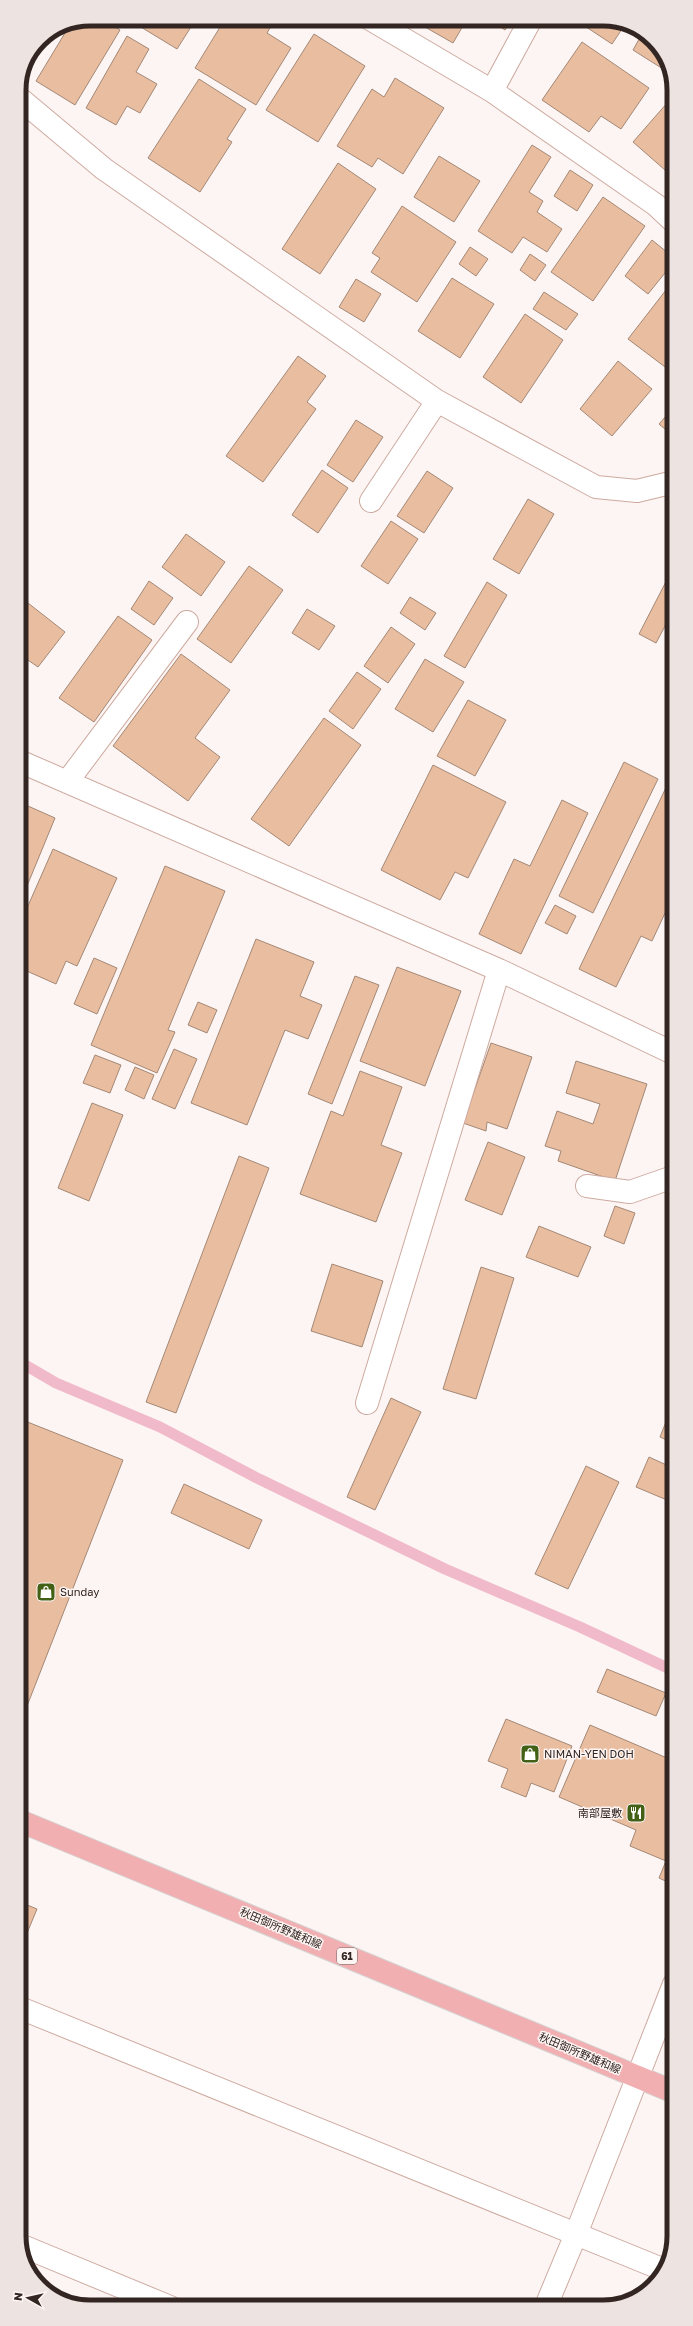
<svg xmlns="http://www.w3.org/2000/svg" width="693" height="2326" font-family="'Golos Text','Noto Sans JP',sans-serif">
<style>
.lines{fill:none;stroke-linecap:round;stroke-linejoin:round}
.stream{stroke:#f0baca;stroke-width:11}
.building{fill:#e9bd9f;stroke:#a48876}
.minor-casing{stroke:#cdaaa0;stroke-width:24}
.major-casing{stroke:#d6d4d3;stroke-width:24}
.minor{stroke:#fff;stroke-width:22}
.major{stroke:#f1afb2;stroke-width:22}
.labels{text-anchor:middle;stroke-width:3;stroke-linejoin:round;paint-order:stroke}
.shield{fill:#fdf5f3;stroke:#706461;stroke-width:1}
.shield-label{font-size:10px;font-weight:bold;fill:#332622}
.poi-label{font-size:11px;fill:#332622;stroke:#fdf5f3;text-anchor:start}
.street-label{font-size:11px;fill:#332622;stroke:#fdf5f3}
.rim{fill:none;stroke:#332622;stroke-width:5}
</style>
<rect width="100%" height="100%" fill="#fdf5f3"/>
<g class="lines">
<path class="stream" d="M20 1362 56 1383 160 1427 259 1479 445 1569 580 1627 674 1671"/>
</g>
<path class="building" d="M90 19H102L120 30 75 105 36 81 71 23Z
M139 19H196L177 49 136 24Z
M225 19H270L274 21 267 33 291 48 256 105 195 68Z
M411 19H467L453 43Z
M488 19H512L505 30Z
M574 19H608L624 26 612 44Z
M314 34 365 66 318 142 266 110Z
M642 34 650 36 671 74 633 50Z
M127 36 149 49 136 72 157 84 140 113 127 106 116 125 86 108Z
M582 42 649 88 621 129 601 116 589 132 542 100Z
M395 78 444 108 403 174 378 158 372 167 337 146 372 89 384 97Z
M199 79 246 109 227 139 232 142 200 192 148 158Z
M668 102 673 106V177L633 142Z
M532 145 551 157 529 192 543 201 537 212 562 229 547 252 523 237 512 253 478 231Z
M439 156 480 181 454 222 414 197Z
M338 163 376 189 320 274 282 249Z
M570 170 593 185 577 211 554 196Z
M603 197 645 226 593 301 551 272Z
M402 206 456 242 417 302 371 272 380 258 372 253Z
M652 240 673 257V263L648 294 625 276Z
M470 247 488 259 476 276 459 264Z
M530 254 546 265 535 281 520 270Z
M452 278 494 304 460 358 418 331Z
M356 279 381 294 364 322 339 307Z
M673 281V373L628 339Z
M544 292 578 314 566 330 533 309Z
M525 314 563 340 521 403 483 377Z
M298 356 326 376 307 402 316 409 263 482 226 456Z
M618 361 652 389 612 436 580 409Z
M673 408V436L659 424Z
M356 420 383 437 353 482 327 465Z
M19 427 27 433 19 443Z
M322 470 348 488 318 533 292 515Z
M427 471 453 488 424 533 397 516Z
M528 499 554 514 519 574 493 559Z
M391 521 418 539 388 584 361 566Z
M186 534 225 562 201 596 162 567Z
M249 566 283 590 231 663 197 639Z
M673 568V611L656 643 639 634Z
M149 581 173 598 154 625 131 609Z
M487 582 507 595 465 668 444 656Z
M19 596 65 632 38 667 25 658 19 665Z
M410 597 436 613 425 630 400 613Z
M307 609 335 626 319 650 292 633Z
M118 616 152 640 94 722 59 698Z
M391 627 415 644 388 683 364 666Z
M181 654 230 690 195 738 220 757 188 801 113 746Z
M425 659 464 682 433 732 395 709Z
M357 672 381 689 353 729 329 711Z
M468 700 506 720 475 776 437 756Z
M324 718 361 745 289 846 251 819Z
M624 762 658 779 593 913 559 896Z
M433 765 506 802 468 878 455 872 440 900 381 870Z
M673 773V868L669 877 673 879V896L652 941 641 936 616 987 579 969Z
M562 800 588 813 521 954 479 934 514 859 530 866Z
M19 802 55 818 20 903Z
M53 849 117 878 77 966 66 961 56 984 20 968V924Z
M165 866 225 891 168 1030 175 1032 157 1073 91 1045Z
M555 905 576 916 567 934 545 923Z
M256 939 314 962 300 996 322 1005 308 1039 285 1030 247 1125 191 1103Z
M94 958 117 968 97 1014 74 1004Z
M397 967 461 991 425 1086 360 1061Z
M355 976 379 985 332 1104 308 1094Z
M198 1002 217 1010 207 1033 188 1025Z
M491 1043 532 1057 507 1129 487 1122 486 1131 463 1123Z
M174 1049 197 1059 175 1109 152 1099Z
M95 1055 121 1065 110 1093 83 1083Z
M576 1061 647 1084 615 1181 558 1161 561 1151 545 1146 557 1111 593 1124 600 1104 566 1093Z
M135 1067 154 1075 144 1099 125 1090Z
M360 1071 402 1087 381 1145 402 1153 376 1222 300 1194 331 1111 343 1116Z
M92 1103 123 1115 89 1201 58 1188Z
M488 1142 525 1157 502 1215 465 1200Z
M239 1156 269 1168 176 1413 146 1402Z
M615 1206 635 1213 624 1244 604 1236Z
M539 1226 591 1247 578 1277 526 1257Z
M673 1257V1270L669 1268Z
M332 1264 383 1281 362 1347 311 1331Z
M481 1267 514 1278 476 1399 443 1389Z
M391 1398 421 1412 375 1510 347 1497Z
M673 1404V1443L660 1437Z
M20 1419 123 1460 20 1724Z
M649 1457 673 1468 674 1503 636 1487Z
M586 1466 619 1482 568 1589 535 1574Z
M184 1484 262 1520 249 1549 171 1513Z
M607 1669 666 1693 656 1716 597 1692Z
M506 1719 572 1746 554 1792 531 1783 526 1797 501 1787 508 1769 488 1761Z
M590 1725 674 1761V1885L659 1878 666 1861 630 1846 636 1830 559 1797Z
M20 1902 37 1909 20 1950Z"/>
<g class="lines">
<defs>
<path id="minor" d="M370 19 492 91 656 205 673 221
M492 91 531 19
M19 98 104 169 437 401 596 487 637 491 670 483 673 481
M371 501 437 401
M19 761 499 970 673 1053
M67 782 187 622
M587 1186 630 1192 673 1177
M367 1403 499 970
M20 2008 662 2269
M20 2245 170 2307
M546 2306 576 2234 674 1984"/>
<path id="major" d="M20 1821 674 2092"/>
</defs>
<use href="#minor" class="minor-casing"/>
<use href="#major" class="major-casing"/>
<use href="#minor" class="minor"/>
<use href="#major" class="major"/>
</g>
<defs>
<symbol id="shop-square" viewBox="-11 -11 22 22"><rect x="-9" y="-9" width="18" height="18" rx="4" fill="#426116" stroke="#fdf5f3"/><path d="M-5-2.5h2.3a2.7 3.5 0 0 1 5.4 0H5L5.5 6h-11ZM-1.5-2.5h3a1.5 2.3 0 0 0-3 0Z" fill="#fff"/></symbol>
<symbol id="restaurant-square" viewBox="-11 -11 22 22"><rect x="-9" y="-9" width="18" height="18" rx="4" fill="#426116" stroke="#fdf5f3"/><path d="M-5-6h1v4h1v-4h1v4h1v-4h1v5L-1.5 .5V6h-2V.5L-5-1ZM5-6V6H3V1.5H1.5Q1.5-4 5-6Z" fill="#fff"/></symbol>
</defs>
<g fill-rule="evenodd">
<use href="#shop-square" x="35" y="1581" width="22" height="22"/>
<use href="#shop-square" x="519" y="1743" width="22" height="22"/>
<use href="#restaurant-square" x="625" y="1802" width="22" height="22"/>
</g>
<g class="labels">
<rect class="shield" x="337" y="1948" width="20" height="16" rx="3"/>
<g class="shield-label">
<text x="347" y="1960">61</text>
</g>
<g class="poi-label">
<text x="60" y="1596">Sunday</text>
<text x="544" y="1758">NIMAN-YEN DOH</text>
<text x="622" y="1817" text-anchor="end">南部屋敷</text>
</g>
<g class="street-label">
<text transform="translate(281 1928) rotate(23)" y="4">秋田御所野雄和線</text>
<text transform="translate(580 2053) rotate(23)" y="4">秋田御所野雄和線</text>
</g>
</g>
<path d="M0 0H693V2326H0ZM90 26H603A64 64 0 0 1 667 90V2236A64 64 0 0 1 603 2300H90A64 64 0 0 1 26 2236V90A64 64 0 0 1 90 26Z" fill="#ede4e2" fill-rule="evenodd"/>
<path class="rim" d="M90 26H603A64 64 0 0 1 667 90V2236A64 64 0 0 1 603 2300H90A64 64 0 0 1 26 2236V90A64 64 0 0 1 90 26Z"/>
<g transform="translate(28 2298) rotate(278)" stroke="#fdf5f3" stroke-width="3" paint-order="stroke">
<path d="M0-3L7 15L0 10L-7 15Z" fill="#332622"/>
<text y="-6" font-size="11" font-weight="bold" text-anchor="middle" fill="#332622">N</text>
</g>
</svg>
